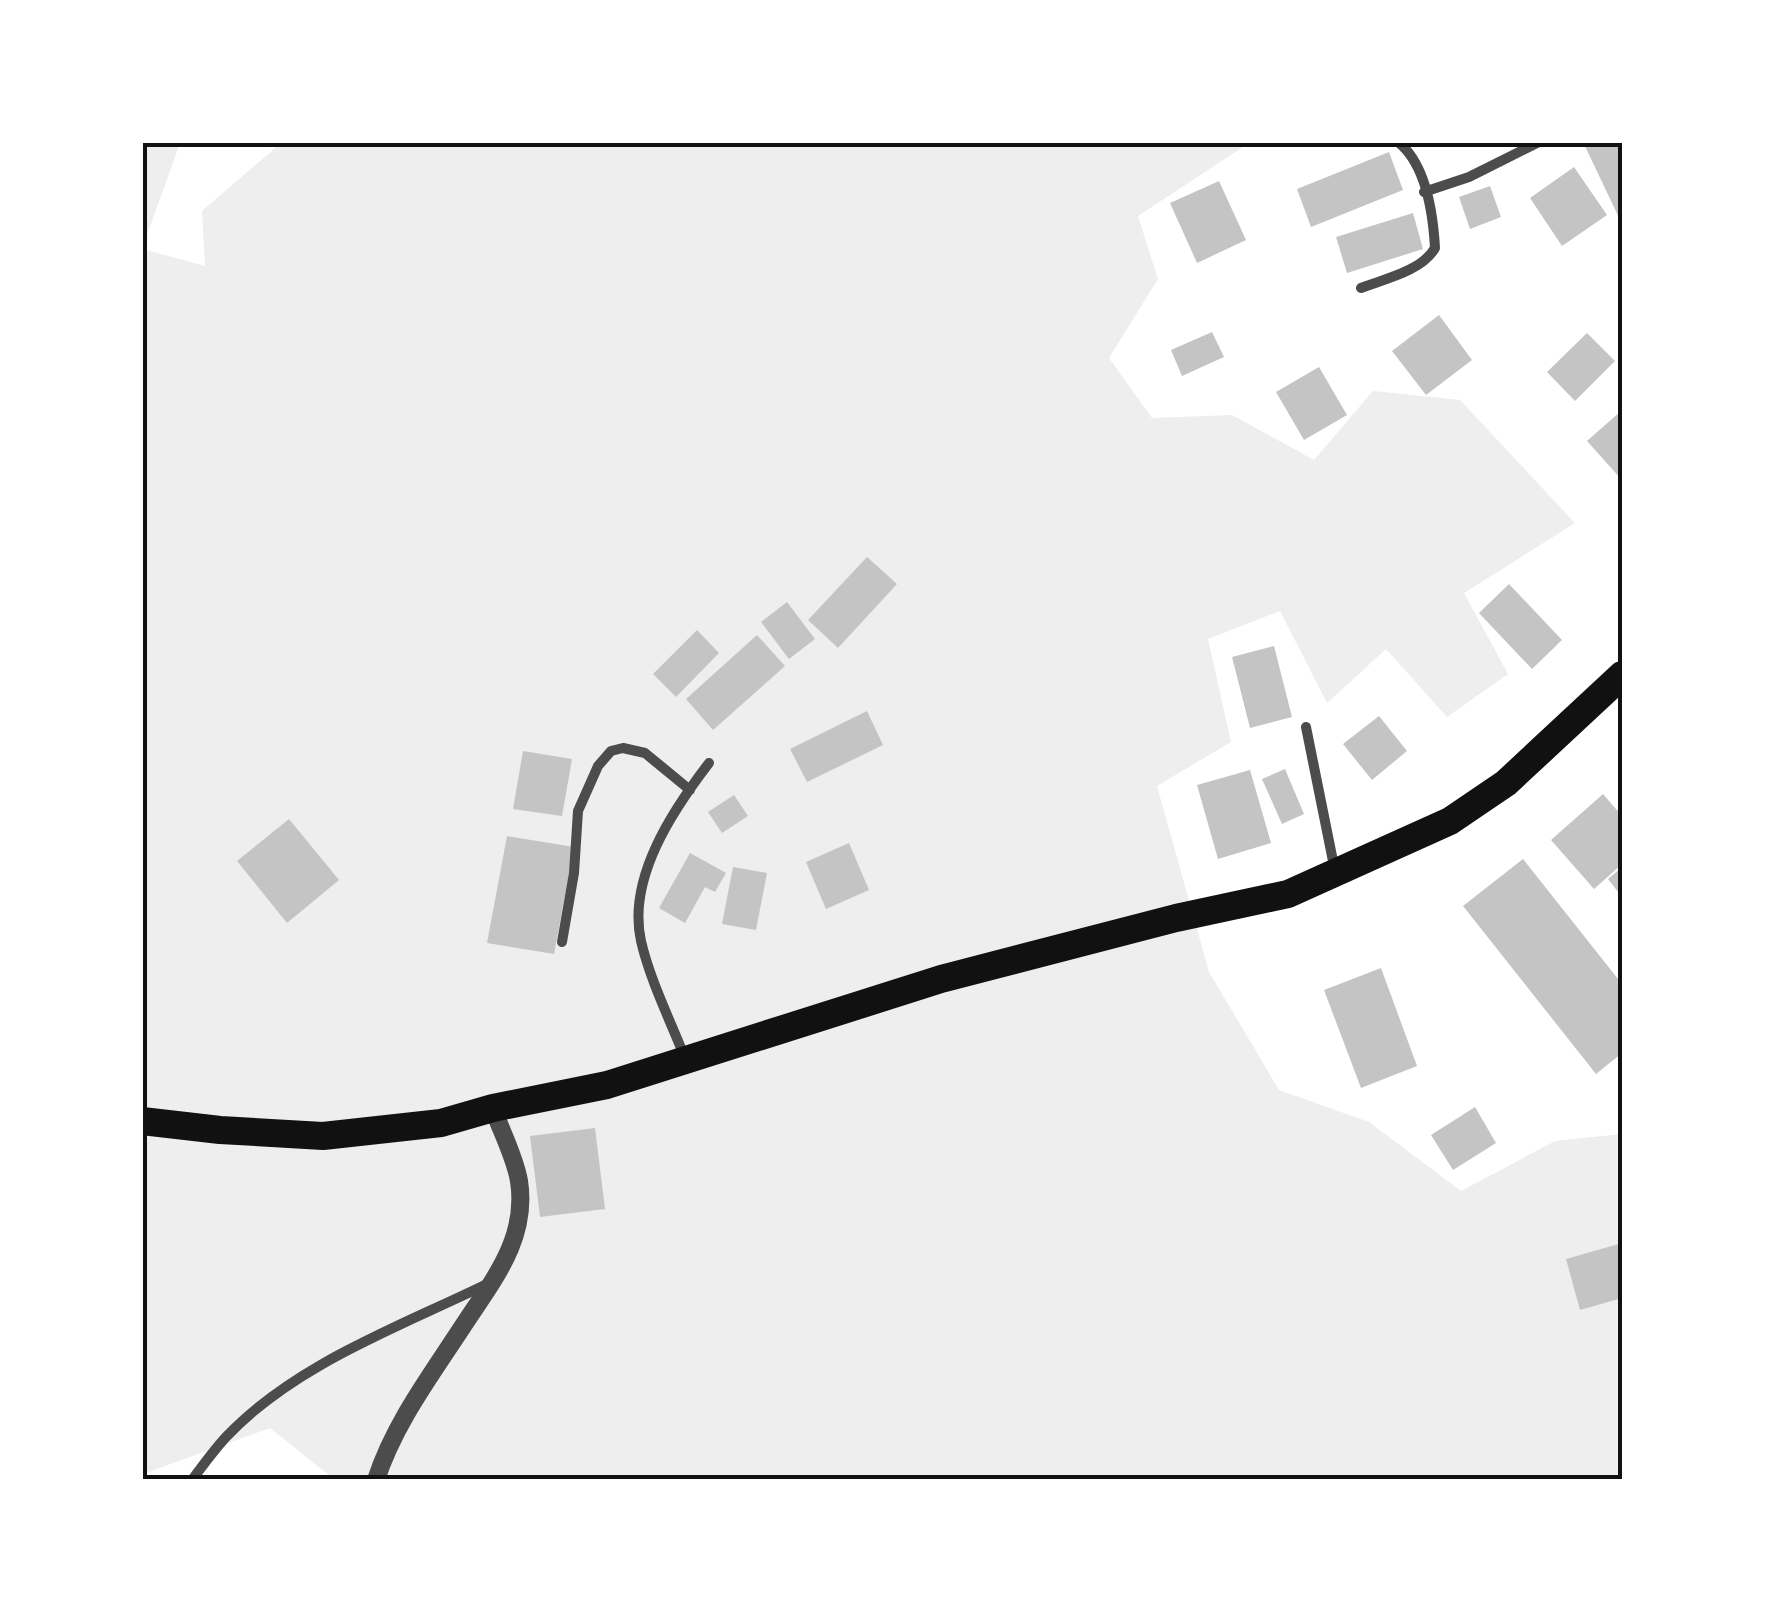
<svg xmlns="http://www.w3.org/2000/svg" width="1765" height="1622" font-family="'Golos Text',sans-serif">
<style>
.green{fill:#eee}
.building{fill:#c4c4c4}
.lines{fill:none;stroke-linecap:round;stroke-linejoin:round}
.minor{stroke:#4c4c4c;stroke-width:10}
.tertiary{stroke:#4c4c4c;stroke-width:18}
.trunk{stroke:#111;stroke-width:28}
.neatline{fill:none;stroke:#111;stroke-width:4}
</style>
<rect width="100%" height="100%" fill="#fff"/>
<path class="green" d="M143 142 180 143 143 246 142 143Z
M281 143H1249L1138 216 1158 279 1109 358 1152 418 1232 415 1314 460 1373 391 1460 400 1575 523 1464 593 1508 674 1447 717 1386 649 1327 703 1280 611 1208 639 1231 742 1157 786 1209 972 1279 1090 1369 1122 1461 1191 1555 1141 1622 1134V1479L335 1480 270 1428 143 1474V249L205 266 202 211Z"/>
<path class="building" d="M1583 142H1622V224Z
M1389 152 1403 190 1311 227 1297 189Z
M1574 167 1607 215 1562 246 1530 198Z
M1219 181 1246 240 1197 263 1170 203Z
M1490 186 1501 217 1470 229 1459 197Z
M1413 213 1423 249 1347 273 1336 237Z
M1439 315 1472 360 1426 395 1392 351Z
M1212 332 1224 357 1182 376 1171 350Z
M1587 333 1615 361 1575 401 1547 372Z
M1319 367 1347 415 1304 440 1276 392Z
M1621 411 1622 412V480L1587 441Z
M867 557 897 584 838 648 808 620Z
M1509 584 1562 640 1532 669 1479 613Z
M787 602 815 639 789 659 761 622Z
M697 630 719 653 676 697 653 674Z
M757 635 785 666 713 730 686 699Z
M1274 646 1292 717 1250 728 1232 657Z
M867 711 883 745 807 782 790 749Z
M1379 716 1407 751 1372 780 1343 744Z
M523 751 572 759 562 816 513 809Z
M1285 769 1304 814 1282 824 1262 779Z
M1250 770 1271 843 1218 859 1197 785Z
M1603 794 1622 816V864L1594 889 1551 840Z
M734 795 748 816 722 833 708 812Z
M289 819 339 880 287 923 237 861Z
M507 836 574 847 554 954 487 943Z
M849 843 869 890 826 909 806 862Z
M690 853 726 873 715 892 705 887 685 923 659 908Z
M1523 859 1622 984V1053L1596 1074 1463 906Z
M733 867 767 873 756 930 722 924Z
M1622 867V897L1608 879Z
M1381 968 1417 1066 1361 1088 1324 990Z
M1475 1107 1496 1143 1453 1170 1431 1135Z
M595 1128 605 1209 540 1217 530 1136Z
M1622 1243V1298L1580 1310 1566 1259Z"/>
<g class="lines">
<path class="minor" d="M1424 192 1469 177 1539 142
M1361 288C1384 279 1422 271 1435 248 1433 213 1426 164 1398 142
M1306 727 1335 871
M562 942 574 873 578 811 598 766 611 751 623 748 645 753 690 790
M685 1058C670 1020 650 980 641 941 627 878 673 810 709 763
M192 1480C203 1465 214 1450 226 1437 295 1364 399 1327 487 1284"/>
<path class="tertiary" d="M376 1480C394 1424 431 1375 463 1326 493 1280 528 1239 519 1181 515 1157 501 1131 493 1108"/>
<path class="trunk" d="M142 1121 220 1130 323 1136 441 1123 493 1108 607 1085 941 979 1176 918 1288 894 1450 821 1506 783 1622 675"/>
</g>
<rect width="1765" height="1622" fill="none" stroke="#ffffff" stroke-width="290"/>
<rect x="145" y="145" width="1475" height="1332" class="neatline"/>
</svg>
